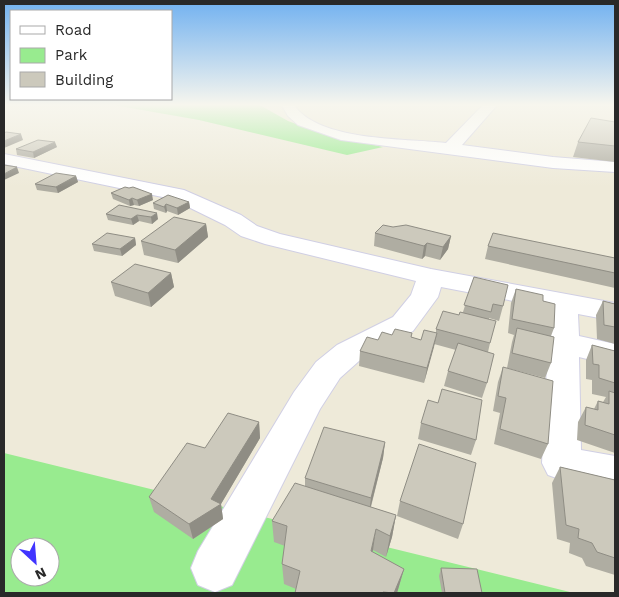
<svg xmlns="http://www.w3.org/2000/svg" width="619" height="597" font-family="'Work Sans',sans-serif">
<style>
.green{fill:#98eb8f;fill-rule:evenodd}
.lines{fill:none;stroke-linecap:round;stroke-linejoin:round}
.minor-casing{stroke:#d0cfe4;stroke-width:2}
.minor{fill:#fff;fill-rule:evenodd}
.wall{fill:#afada2}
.shaded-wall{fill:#8f8d84}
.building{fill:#ccc9bc;stroke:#8f8d84}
</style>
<rect width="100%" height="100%" fill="#eeead9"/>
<path class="green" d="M108 104H258L288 121 324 134 383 147 347 155 199 120Z
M4 453 574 593H4ZM20 547H50V577H20Z"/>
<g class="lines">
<defs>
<path id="minor" d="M281 104H293C319 142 404 138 446 143L484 104H498L462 145 553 157 615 162V172L553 168 341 140 298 125 288 116Z
M4 154 184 190 241 215 257 226 280 234 431 269 615 303V321L578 314 579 336 615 344V366L579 357 581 450 615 456V492L562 480 548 475 542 463 550 308 441 287 438 297 413 331 359 361 340 378 320 409 232 585 215 592 198 585 191 568 198 551 294 392 316 362 337 345 393 317 411 295 416 281 265 244 241 236 225 225 172 199 4 164Z"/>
</defs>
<use href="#minor" class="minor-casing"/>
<use href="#minor" class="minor"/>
</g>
<path class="wall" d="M615 122V162L573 157 578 142Z
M57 147 34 158 17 155 16 149Z
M76 176 78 182 58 193 37 190 35 184Z
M129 188 153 200 139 206 134 205 130 206 113 199 111 193Z
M189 202 190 208 178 215 167 211 166 213 154 209 153 203Z
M119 205 158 219 152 224 139 221 133 225 108 220 106 214Z
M206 224 208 237 178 263 144 255 141 241Z
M393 227 451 236 448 249 440 260 425 256 422 259 374 246 375 233Z
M135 238 136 245 122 256 94 251 92 244Z
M488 246 615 258V288L485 259Z
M171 273 174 287 151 307 115 296 111 282Z
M474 277 503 306 499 321 489 318V319L490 343 488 352 487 383 482 398 444 386 448 371 456 350 434 344 424 383 359 366 360 351 378 340 392 335 411 337 421 340 436 333V329L459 315 463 312Z
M516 289 543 301 554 328 551 336V363L545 378 507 368 512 342 514 335 508 333 511 303Z
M603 301 615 304V344L597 339 596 315Z
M592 345 615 351V453L577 440 578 422 586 407 594 409 598 401 603 402 606 397 592 394V380L586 379V360Z
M503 367 548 444 541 459 494 444 500 413 493 411 498 382Z
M438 403 476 440 471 455 418 439 421 423Z
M259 422 260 438 221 504 223 519 193 539 154 512 149 497 205 448Z
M385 442 383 458 371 507 396 515 392 537 386 557 373 550V552L404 569 397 593H295L296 589 284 584 282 564 285 546 274 542 272 521 305 486V478Z
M560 467 615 480V575L586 566 582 558 569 553 570 543 557 539 552 483Z
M400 501 463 524 458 539 397 516Z
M441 568 482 593H442L439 576Z"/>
<path class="shaded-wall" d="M21 134 23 140 4 148V141Z
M55 142 57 147 34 158 33 152Z
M17 167 19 173 4 180V174Z
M76 176 78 182 58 193 56 187Z
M152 194 153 200 139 206 137 200Z
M132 198 134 205 130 206 129 200Z
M189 202 190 208 178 215 177 208Z
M166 204 167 211 166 213 164 207Z
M157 213 158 219 152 224 151 217Z
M137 215 139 221 133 225 131 219Z
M206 224 208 237 178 263 175 250Z
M451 236 448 249 440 260 443 247Z
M135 238 136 245 122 256 120 249Z
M427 243 425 256 422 259 424 246Z
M171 273 174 287 151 307 148 293Z
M437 333 434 347 424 383 427 368Z
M259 422 260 438 221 504 223 519 193 539 189 524 211 499Z
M385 442 383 458 369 513 371 498Z
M396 515 392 537 386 557 390 536Z
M376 529 373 550 368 571 371 551Z
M404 569 397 593H394Z"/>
<path class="building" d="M591 118 615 122V146L578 142Z
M6 132 21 134 4 141V133Z
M38 140 55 142 33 152 16 149Z
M4 165 17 167 4 174Z
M56 173 76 176 56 187 35 184Z
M125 187 129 188 133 187 152 194 137 200 132 198 129 200 111 193Z
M168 195 189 202 177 208 166 204 164 207 153 203Z
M119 205 157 213 151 217 137 215 131 219 106 214Z
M174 217 206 224 175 250 141 241Z
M383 225 393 227 406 225 451 236 443 247 427 243 424 246 375 233Z
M107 233 135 238 120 249 92 244Z
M493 233 615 258V273L488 246Z
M135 264 171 273 148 293 111 282Z
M474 277 508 285 503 306 493 304 491 312 464 305Z
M516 289 543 295V301L555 304 554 328 512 319Z
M603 301 615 304V327L604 325Z
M443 311 459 315 460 312 496 321 490 343 436 329Z
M517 328 554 337 551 363 512 353Z
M395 329 412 333 411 337 421 340 424 330 437 333 427 368 360 351 367 337 378 340 382 332 392 335Z
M458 343 494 354 487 383 448 371Z
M592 345 615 351V383L599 378V365L593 364Z
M503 367 553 381 548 444 500 429 506 398 498 396Z
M442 389 482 400 476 440 421 423 428 400 438 403Z
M609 391 615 393V435L585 425 586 407 598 410V401L609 404Z
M228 413 259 422 211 499 221 504 189 524 149 497 187 443 205 448Z
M324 427 385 442 371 498 305 478Z
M419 444 476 463 463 524 400 501Z
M560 467 615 480V558L597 552 592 543 578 538 579 529 566 525Z
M295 483 396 515 390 536 376 529 371 551 404 569 394 593 383 592V593H295L300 571 282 564 287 526 272 521Z
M441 568 477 569 482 593H445Z"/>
<linearGradient id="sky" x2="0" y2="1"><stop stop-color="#71b1f0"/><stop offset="0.56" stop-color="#f7f6ee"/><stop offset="1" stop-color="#f7f6ee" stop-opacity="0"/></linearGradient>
<rect width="619" height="187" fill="url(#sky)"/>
<rect width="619" height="597" fill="none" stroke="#292929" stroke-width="10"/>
<rect x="10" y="10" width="162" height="90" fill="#ffffff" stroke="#a9a9a9"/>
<rect x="20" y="26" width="25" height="8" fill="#ffffff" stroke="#a9a9a9"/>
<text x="55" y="35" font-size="15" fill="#292929">Road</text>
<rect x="20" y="48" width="25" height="15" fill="#98eb8f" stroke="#a9a9a9"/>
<text x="55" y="60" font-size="15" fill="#292929">Park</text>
<rect x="20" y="72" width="25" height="15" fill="#ccc9bc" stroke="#a9a9a9"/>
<text x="55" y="85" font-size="15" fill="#292929">Building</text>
<g transform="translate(35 562) rotate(154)"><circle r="24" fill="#ffffff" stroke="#a9a9a9"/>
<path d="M0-4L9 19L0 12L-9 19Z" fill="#4135ff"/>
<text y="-8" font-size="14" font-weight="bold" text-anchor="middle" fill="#292929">N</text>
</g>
</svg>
